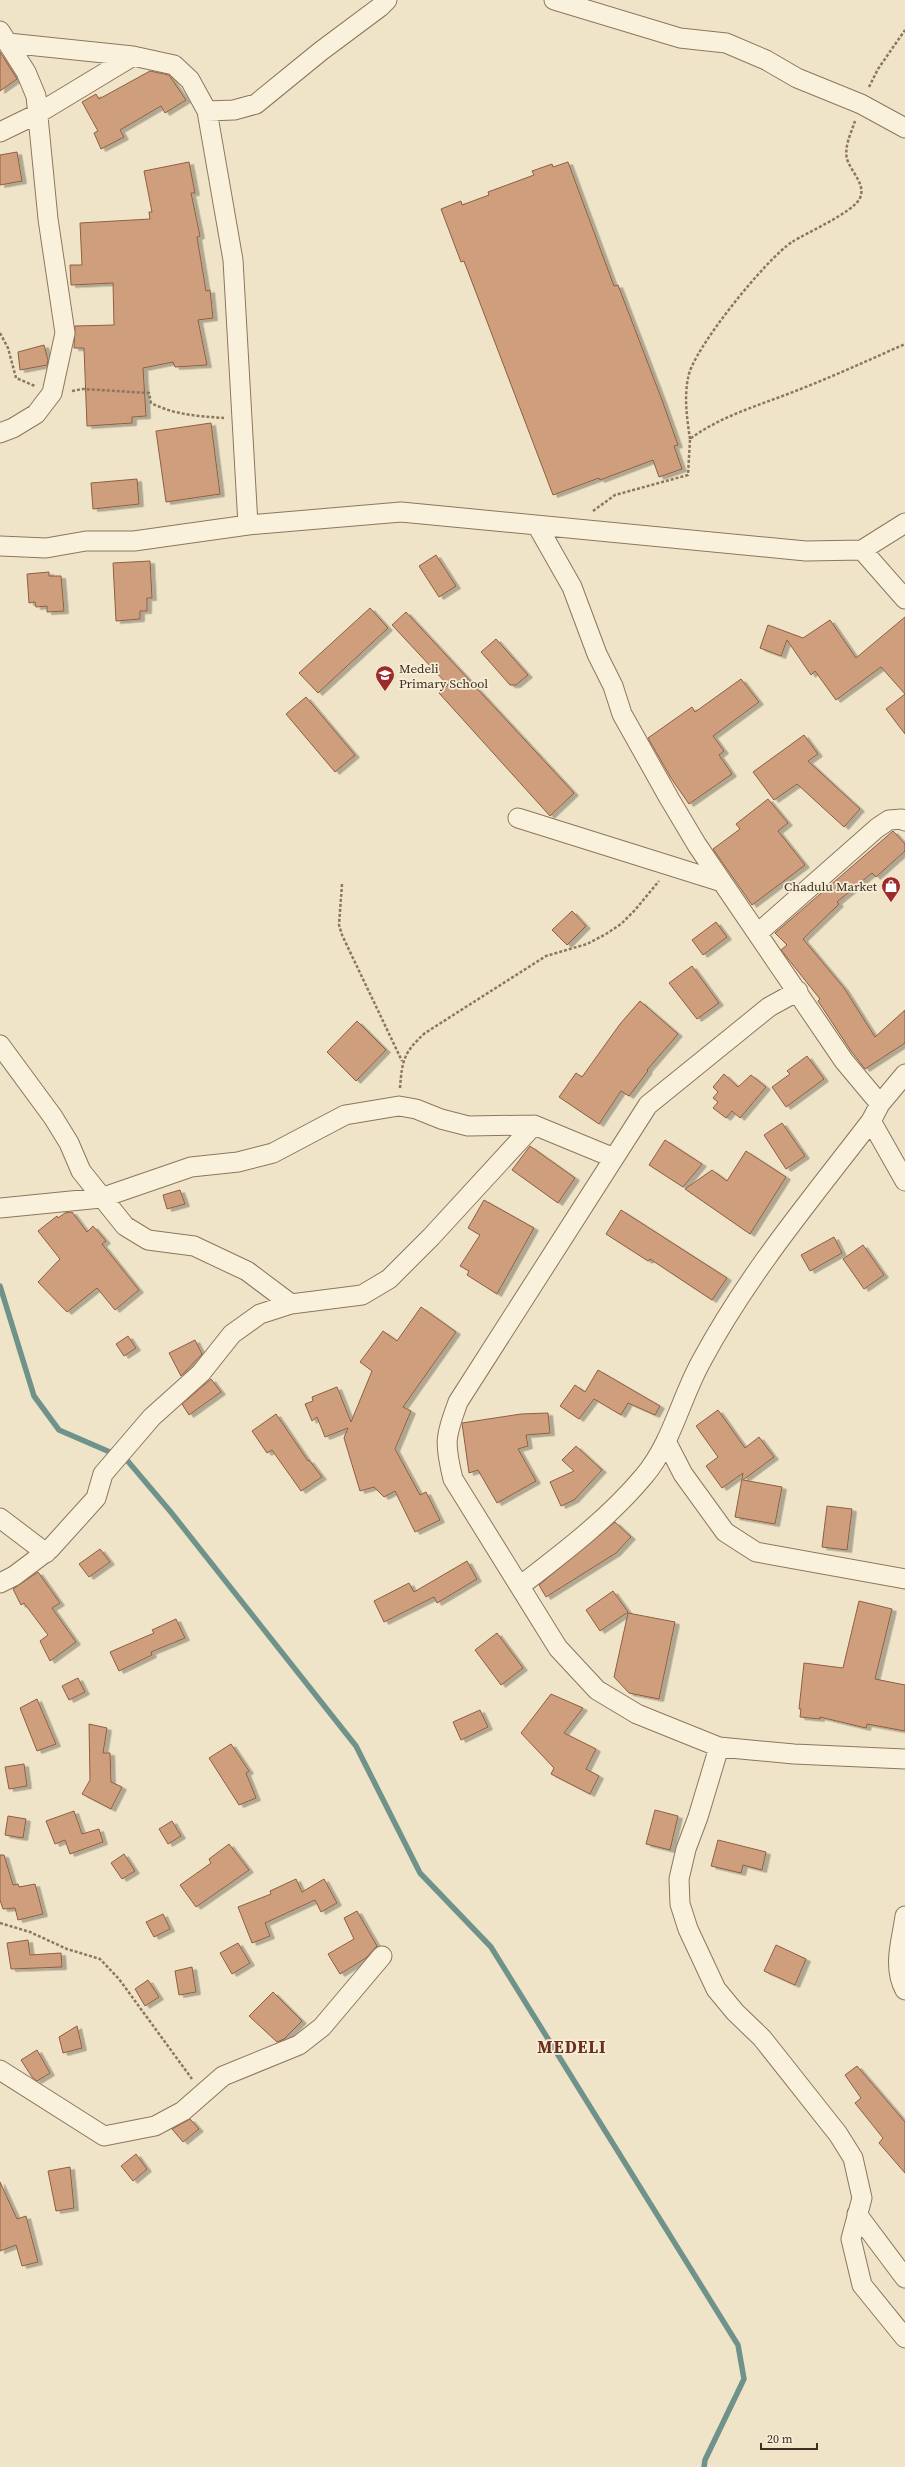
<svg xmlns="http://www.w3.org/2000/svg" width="905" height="2467" font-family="'Source Serif 4',serif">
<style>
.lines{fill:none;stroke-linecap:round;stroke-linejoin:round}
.stream{stroke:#6f938a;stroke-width:5.5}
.building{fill:#cf9f7d;stroke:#8d5f41;filter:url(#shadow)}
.minor-casing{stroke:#8d765c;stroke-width:21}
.path{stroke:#8d765c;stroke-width:2.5;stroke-dasharray:3 2;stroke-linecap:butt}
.minor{stroke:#faf1dc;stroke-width:19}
.labels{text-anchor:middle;stroke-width:3.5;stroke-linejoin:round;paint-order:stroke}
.poi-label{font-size:13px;fill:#3d2e20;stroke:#f7eed8;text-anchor:start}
.district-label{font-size:17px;font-weight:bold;letter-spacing:1px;fill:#6b2e1e;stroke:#f7eed8}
</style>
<defs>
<filter id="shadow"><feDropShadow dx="4.5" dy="2.5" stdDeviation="0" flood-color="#0004"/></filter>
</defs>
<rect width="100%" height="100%" fill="#f0e4c8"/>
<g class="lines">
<path class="stream" d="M0 1286 34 1396 59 1430 126 1459 170 1511 356 1746 420 1873 491 1947 738 2345 744 2379 705 2460 704 2467"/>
</g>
<path class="building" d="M0 52 17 79 0 91Z
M150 71 169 75 186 100 165 113 161 106 120 130 124 137 101 149 94 133 98 131 82 102 96 94 99 99Z
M17 152 22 181 0 185V155Z
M189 162 195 193H191L200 236 197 237 206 291 210 290 213 318 198 320 207 365 175 367 173 362 143 368 146 416 132 417V423L87 426 84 348H74L75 326 114 325 113 283 71 285 70 265H82L80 223 150 219 149 212H152L144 171Z
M568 162 614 286 618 285 662 400 678 445 674 446 682 469 659 477 653 460 600 480 599 478 553 495 464 261 461 262 441 209 461 201 462 205 489 195 488 192 534 175 532 171 552 164 553 167Z
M44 345 48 360 47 365 20 370 18 352Z
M211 423 220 494 166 502 156 431Z
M137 479 139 504 93 509 91 483Z
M436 555 456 586 439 597 419 566Z
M150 561 152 598H147V611H140V619L116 621 113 563Z
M49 572V576H61L64 611 47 612V606L36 607 35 602 29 603 27 574Z
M370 608 388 628 318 693 299 673Z
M406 612 574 793 550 816 439 693 448 685 392 625Z
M905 617V694L881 667 836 700 815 671 811 675 787 640 781 656 760 648 768 625 803 638 830 620 856 658Z
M496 639 528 675 516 685H510L481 652Z
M741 679 759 702 713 736 724 751 719 755 732 774 689 804 671 778 648 738 692 707 695 712Z
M905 694V734L886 709Z
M306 697 355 755 335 772 286 714Z
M804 735 818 754 808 761 860 809 844 827 797 784 774 800 753 772Z
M768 799 788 823 778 831 805 865 752 905 713 849 740 829 736 824Z
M893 831 905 844V851L876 877 872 873 837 902 839 904 803 939 844 988 875 1037 905 1010V1043L865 1069 851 1051 818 1001 820 999 781 950 787 945 775 933Z
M572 911 586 926 567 945 552 930Z
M716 922 727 937 703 955 692 940Z
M692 966 719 1003 697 1019 669 983Z
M640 1001 678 1034 647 1070 648 1071 629 1096 621 1091 599 1124 559 1097 576 1073 582 1077 620 1024Z
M357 1021 386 1050 356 1081 327 1052Z
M807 1056 824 1079 786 1107 772 1087 790 1074 787 1071Z
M724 1074 738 1087 751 1075 766 1087 740 1118 732 1111 726 1118 713 1108 718 1102 713 1098 718 1092 713 1087Z
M782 1123 805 1156 786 1169 764 1135Z
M665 1140 702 1164 683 1187 649 1165Z
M530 1146 575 1178 558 1203 512 1170Z
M746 1151 786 1177 750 1234 685 1189 712 1170 727 1181Z
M180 1190 185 1204 167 1209 163 1195Z
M484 1200 534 1228 497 1294 467 1275 469 1271 460 1266 480 1235 468 1228Z
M621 1210 727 1278 712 1300 650 1259 648 1261 606 1234Z
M72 1212 87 1232 93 1226 106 1241 102 1244 139 1290 115 1310 97 1288 67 1312 38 1282 60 1259 38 1231 57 1216 58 1218 65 1213Z
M834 1237 842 1253 810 1271 801 1255Z
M863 1245 884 1275 864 1289 843 1259Z
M421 1307 456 1332 403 1407 411 1411 395 1449 420 1495 426 1492 440 1520 415 1532 395 1491 384 1497 374 1487 360 1491 344 1438 348 1428 325 1437 317 1417 312 1421 305 1404 313 1401 312 1397 337 1387 351 1422 372 1371 360 1362 383 1331 397 1341Z
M128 1336 136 1348 124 1356 116 1344Z
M195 1340 202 1354 181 1376 169 1353Z
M598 1370 660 1406 655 1415 628 1403 621 1415 594 1399 579 1419 560 1406 575 1385 585 1392Z
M211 1379 221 1392 189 1415 182 1404Z
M718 1410 745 1448 759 1437 774 1457 743 1480 782 1487 775 1524 735 1517 743 1473 722 1488 706 1466 718 1457 696 1426Z
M548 1413 550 1433 526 1435 528 1446 518 1449 536 1481 497 1503 478 1470 469 1473 462 1423 521 1414Z
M276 1414 308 1461 309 1460 322 1477 301 1491 272 1450 267 1453 252 1431Z
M576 1446 602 1470 574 1500 561 1506 550 1482 574 1471 562 1460Z
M827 1506 852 1509 847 1550 822 1547Z
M615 1522 631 1537 616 1553 546 1597 539 1585Z
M100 1549 110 1562 89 1577 79 1564Z
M467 1561 477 1579 437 1603 434 1597 384 1622 374 1601 409 1583 414 1592Z
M38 1572 60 1603 52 1608 76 1642 50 1661 40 1641 48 1635 24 1603 21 1605 13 1589Z
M613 1591 628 1612 600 1631 586 1610Z
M859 1601 892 1609 875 1679 905 1685V1731L867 1724 866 1728 820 1717V1719L800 1717 801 1709H799L804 1663 843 1668Z
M628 1613 675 1622 659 1699 629 1693 614 1677Z
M176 1619 185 1638 151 1652 152 1655 119 1671 110 1652 154 1633 152 1630Z
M497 1633 523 1668 501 1685 475 1650Z
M78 1678 85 1692 69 1700 62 1686Z
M551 1694 583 1708 564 1733 596 1749 586 1769 599 1776 590 1794 551 1774 554 1768 521 1733Z
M37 1699 56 1744 37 1751 20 1708Z
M480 1710 488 1727 461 1740 453 1722Z
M89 1724 107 1728 103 1753H110L111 1782 122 1787 111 1809 82 1794 90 1780Z
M231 1744 249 1771 246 1773 256 1798 239 1805 209 1758Z
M24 1764 27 1786 9 1789 5 1767Z
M655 1810 678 1816 670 1850 646 1844Z
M74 1811 82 1834 99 1829 103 1842 70 1854 65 1840 55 1844 46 1821Z
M8 1816 26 1819 23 1838 5 1835Z
M172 1821 181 1836 168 1844 159 1829Z
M718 1840 766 1852 762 1870 743 1865 741 1873 711 1866Z
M229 1844 249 1870 196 1907 180 1885 211 1863 209 1859Z
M124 1854 135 1871 122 1879 111 1863Z
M0 1855H4L13 1885 18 1884 19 1887 35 1884 43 1914 18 1920 15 1908 3 1909 0 1900Z
M296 1879 302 1892 324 1879 337 1903 321 1912 315 1900 265 1923 270 1936 252 1943 238 1907 271 1894 270 1891Z
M357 1911 377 1946 366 1958 340 1974 328 1954 354 1939 344 1918Z
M163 1914 170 1929 154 1937 146 1922Z
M28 1940 30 1955 61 1953 62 1967 11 1969 7 1943Z
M238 1943 250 1963 232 1974 220 1953Z
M776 1945 806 1959 795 1985 764 1971Z
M192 1967 196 1992 179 1995 175 1971Z
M148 1980 159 1997 145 2006 135 1989Z
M273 1992 302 2021 284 2039 277 2042 249 2016Z
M77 2026 82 2048 63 2053 59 2037Z
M37 2050 50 2073 37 2081 32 2077 21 2060Z
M857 2066 905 2122V2173L879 2143 883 2138 855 2103 861 2098 845 2075Z
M190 2119 199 2129 183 2142 172 2129Z
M136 2154 147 2169 133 2181 121 2166Z
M70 2167 74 2208 56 2211 48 2171Z
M0 2182 17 2219 26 2216 38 2262 22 2266 16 2245 0 2251Z"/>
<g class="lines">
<defs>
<path id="minor" d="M554 0 680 38 726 43 766 60 797 78 861 104 905 128
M0 31 26 72 36 96 48 219 65 333 52 393 36 414 13 428 0 433
M8 43 133 56 174 65 190 80 207 111 233 260 248 525
M207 111 234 110 256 104 321 51 380 7 387 0
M0 132 37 114 133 56
M538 527 572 587 597 654 613 686 622 714 669 798 697 845 844 1061 880 1104
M0 546 46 548 86 541H134L248 525 401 512 806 551 862 550 905 523
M862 550 905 599
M518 818 722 882
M758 933 877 828 889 820 902 819 905 821
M798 991 769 1007 648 1105 458 1402C445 1438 444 1442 453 1479L558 1648 597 1690 637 1714 719 1747 794 1754 905 1759
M0 1045 53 1117 69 1143 81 1171 125 1226 148 1240 194 1246 247 1271 291 1304
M871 1121 905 1181
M0 1208 101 1198 191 1167 238 1162 273 1153 345 1115 399 1106 416 1109 441 1119 468 1126 534 1125 614 1158
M666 1441 683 1474 725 1532 756 1552 905 1579
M0 1518 46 1553
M0 1583 14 1576 50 1549 96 1498 103 1474 152 1417 201 1373 232 1334 260 1314 291 1304 362 1295 389 1279 431 1237 534 1125
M520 1586C564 1552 608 1519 644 1476 672 1443 681 1397 702 1360 748 1274 812 1198 871 1121L880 1104 905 1074
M719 1747 698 1817 686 1849 679 1879 680 1904 688 1929 716 1989 735 2012 762 2038 838 2134 853 2158 862 2198 851 2239 862 2285 905 2338
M905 1916C902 1940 892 1966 905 1990
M0 2070 104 2136 155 2126 183 2111 223 2076 299 2045 322 2027 382 1956
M857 2214 905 2278"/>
</defs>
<use href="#minor" class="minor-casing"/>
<path class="path" d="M869 87 878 69 905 30
M0 333 8 348 16 378 35 386
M72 391 83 389 149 393 151 403C175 415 197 416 224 418
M690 439C687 419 684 398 688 378 692 350 767 258 792 242 806 233 854 212 860 198 866 184 851 172 847 159 844 147 851 133 855 121
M593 511 615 495 688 475 690 439C722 415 761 405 798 390 834 376 869 360 905 344
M342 884 339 925 342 935 402 1061
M400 1088C402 1060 404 1052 425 1033L546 956 587 944 606 934 621 924 635 910 659 881
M0 1923 30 1932 67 1949 100 1959 119 1979 192 2079"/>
<use href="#minor" class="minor"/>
</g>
<defs>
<symbol id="school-pin" viewBox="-11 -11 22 30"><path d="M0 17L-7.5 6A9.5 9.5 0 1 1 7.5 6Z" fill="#9e2a2b" stroke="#f7eed8"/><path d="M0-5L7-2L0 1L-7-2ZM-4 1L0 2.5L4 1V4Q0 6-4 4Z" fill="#fff"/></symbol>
<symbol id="shop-pin" viewBox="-11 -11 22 30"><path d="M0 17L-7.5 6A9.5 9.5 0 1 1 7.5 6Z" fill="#9e2a2b" stroke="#f7eed8"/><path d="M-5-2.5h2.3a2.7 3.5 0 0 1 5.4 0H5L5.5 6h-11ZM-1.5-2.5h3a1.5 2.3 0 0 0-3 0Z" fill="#fff"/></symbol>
</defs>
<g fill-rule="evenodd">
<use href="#school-pin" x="374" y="664" width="22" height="30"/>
<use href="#shop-pin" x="880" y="875" width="22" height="30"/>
</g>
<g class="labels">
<g class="poi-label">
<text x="399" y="673">Medeli<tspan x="399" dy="15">Primary School</tspan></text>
<text x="877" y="891" text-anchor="end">Chadulu Market</text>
</g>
<g class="district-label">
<text x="572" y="2053">MEDELI</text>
</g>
</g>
<path d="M761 2443v6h56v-6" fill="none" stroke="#3d2e20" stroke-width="2"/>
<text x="767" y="2443" font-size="12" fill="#3d2e20" stroke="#f7eed8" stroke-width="3" paint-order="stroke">20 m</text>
</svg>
